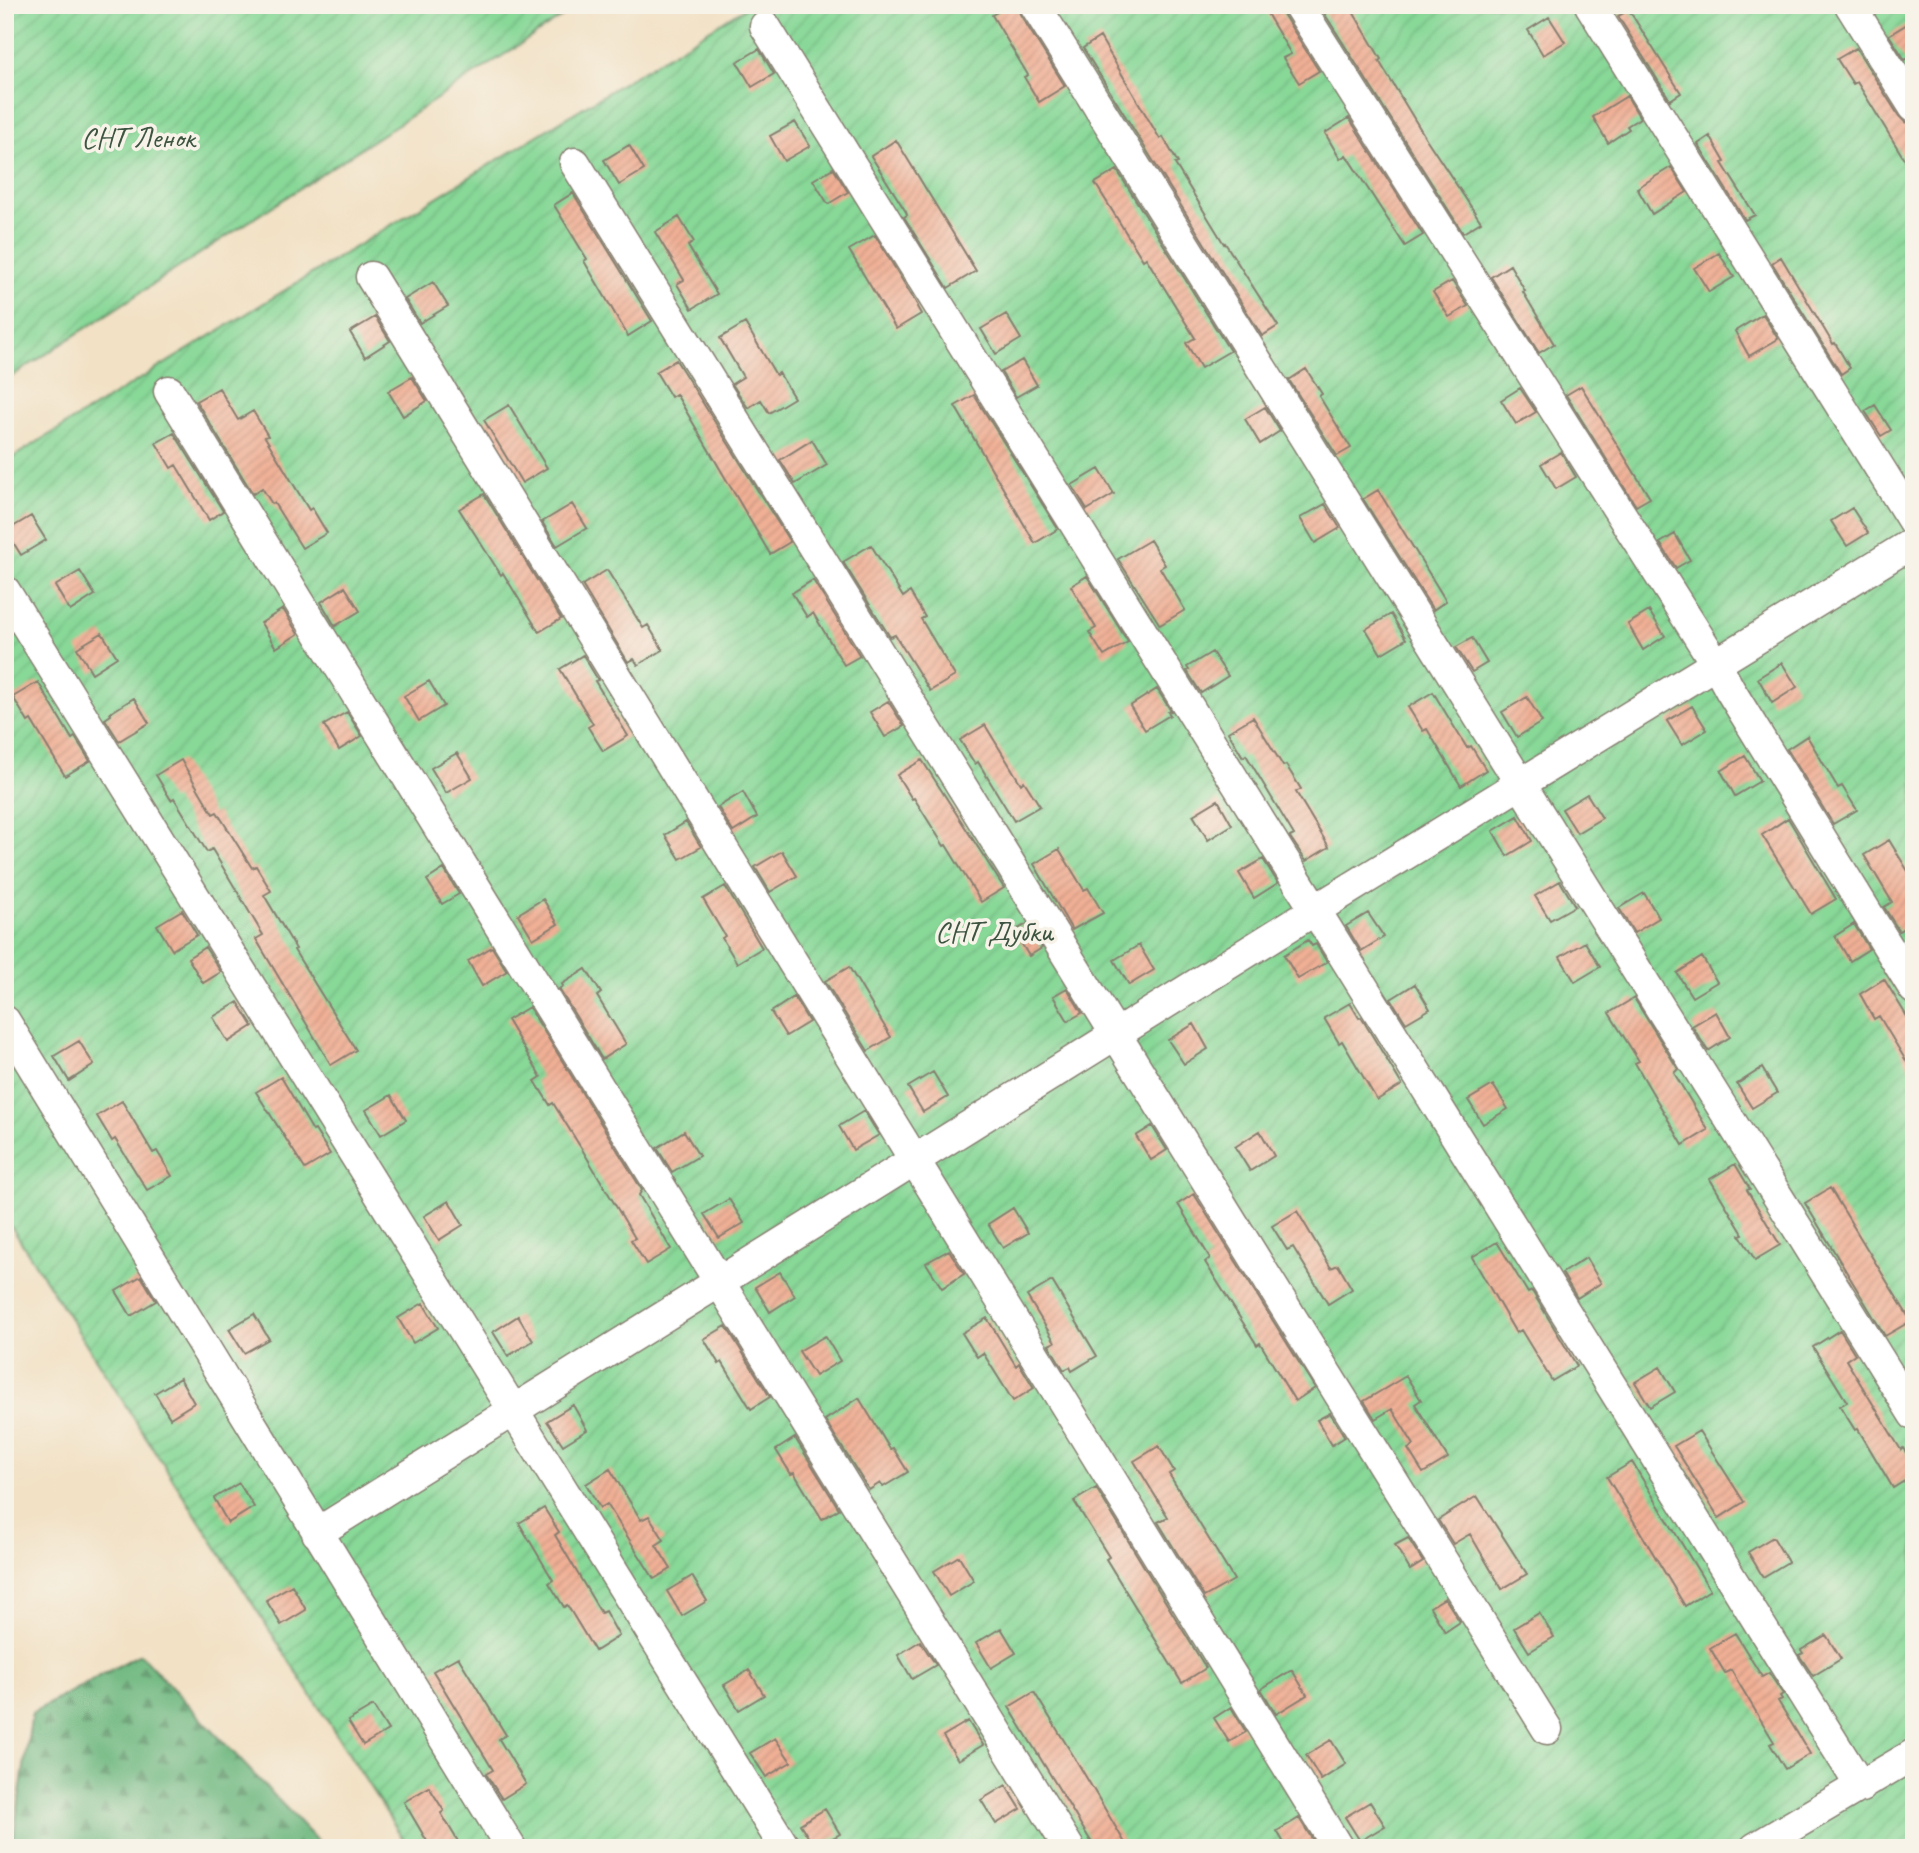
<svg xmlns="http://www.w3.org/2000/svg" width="1919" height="1853" font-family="Caveat,sans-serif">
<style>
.forest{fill:url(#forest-firs);stroke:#456a4e;stroke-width:2}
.garden{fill:url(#garden-furrows);stroke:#527a5a;stroke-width:2}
.building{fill:url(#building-hatch)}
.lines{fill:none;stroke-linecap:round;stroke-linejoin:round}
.minor-casing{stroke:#877e70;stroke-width:33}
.minor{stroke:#fff;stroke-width:30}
.labels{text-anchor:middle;stroke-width:7;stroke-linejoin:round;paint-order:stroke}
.park-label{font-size:30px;fill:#3c5441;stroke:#f7f3e8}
</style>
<defs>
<pattern id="forest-firs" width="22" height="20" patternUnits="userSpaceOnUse" patternTransform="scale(1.75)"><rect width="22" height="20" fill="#6eb880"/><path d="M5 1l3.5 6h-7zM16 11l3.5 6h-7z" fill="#5a9568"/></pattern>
<pattern id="garden-furrows" width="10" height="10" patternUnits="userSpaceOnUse" patternTransform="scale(1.75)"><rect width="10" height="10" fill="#88d898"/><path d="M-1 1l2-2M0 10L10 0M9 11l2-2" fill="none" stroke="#75b982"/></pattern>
<pattern id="building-hatch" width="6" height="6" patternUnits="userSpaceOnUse" patternTransform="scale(1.75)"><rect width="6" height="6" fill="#f0b096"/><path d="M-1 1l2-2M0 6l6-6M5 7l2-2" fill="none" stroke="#cd9781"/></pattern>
</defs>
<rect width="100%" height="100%" fill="#f7f3e8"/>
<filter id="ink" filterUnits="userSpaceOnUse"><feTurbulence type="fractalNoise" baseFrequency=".0143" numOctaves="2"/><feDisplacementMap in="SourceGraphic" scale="14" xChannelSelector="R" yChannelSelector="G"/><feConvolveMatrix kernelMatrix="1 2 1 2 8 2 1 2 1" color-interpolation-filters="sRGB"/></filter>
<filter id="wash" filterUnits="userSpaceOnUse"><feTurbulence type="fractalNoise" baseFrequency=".00686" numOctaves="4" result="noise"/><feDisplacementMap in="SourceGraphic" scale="28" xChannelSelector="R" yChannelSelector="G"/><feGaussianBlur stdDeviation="1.57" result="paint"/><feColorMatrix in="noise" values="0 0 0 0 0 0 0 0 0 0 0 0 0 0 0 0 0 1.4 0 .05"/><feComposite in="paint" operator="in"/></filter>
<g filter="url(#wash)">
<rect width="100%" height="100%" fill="#f2e1c5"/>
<path class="forest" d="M140 1654 324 1848H12L32 1713Z"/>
<path class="garden" d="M5 5H580L5 381Z
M750 5H1914V1848H409L5 1217V462Z"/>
<g id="blocks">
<path class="building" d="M1009 5H1018L1020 14 1065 86 1039 102 1024 77 1028 75 992 15Z
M1262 5H1281L1283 14 1319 71 1299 83 1283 58 1291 54Z
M1319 5H1349L1381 59 1379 61 1427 140 1481 222 1463 233Z
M1629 10 1681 93 1670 100 1618 16Z
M1549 17 1565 42 1543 55 1528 30Z
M1914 20V54L1905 60 1889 35Z
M1100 37 1160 139 1163 137 1178 163 1175 164 1224 244 1225 243 1278 326 1262 336 1083 48Z
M1856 48 1899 116 1905 122 1914 124V175L1857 82 1853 84 1837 59Z
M759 49 774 74 752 87 737 62Z
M1627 96 1640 118 1627 126 1629 129 1608 143 1593 117Z
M1349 118 1423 235 1405 246 1346 155 1340 159 1325 133Z
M795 122 810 146 784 161 770 136Z
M1710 136 1725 162 1722 163 1755 215 1745 220 1698 144Z
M896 140 976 271 948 288 904 217 907 215 906 212 871 156Z
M629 145 644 170 619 185 604 160Z
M1671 167 1687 192 1652 214 1637 188Z
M833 168 848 192 828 204 813 180Z
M1117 170 1230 351 1201 368 1186 343 1195 338 1146 258 1143 260 1095 183Z
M573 193 652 321 628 336 584 261 587 259 554 205Z
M679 217 694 242 688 246 717 294 692 309 677 284 684 280 655 232Z
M875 235 918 306 917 307 921 314 896 329 849 250Z
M1719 253 1734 277 1709 292 1694 268Z
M1781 257 1833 344 1835 343 1850 368 1841 374 1772 263Z
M1510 265 1525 291 1523 292 1554 344 1539 353 1491 277Z
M1452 281 1468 306 1449 317 1433 292Z
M433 282 448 306 420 323 405 299Z
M1006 314 1021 339 996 354 981 329Z
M1763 314 1778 339 1749 356 1735 331Z
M375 317 390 341 365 357 350 332Z
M745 323 776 375 779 373 794 398 769 413 761 400 748 408 732 384 743 377 720 338Z
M676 360 790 542 770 554 676 394 671 397 656 372Z
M1022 360 1037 385 1016 397 1001 372Z
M1306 369 1322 394 1319 396 1351 448 1337 456 1289 380Z
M412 377 427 401 403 416 388 391Z
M1581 386 1650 498 1636 506 1566 395Z
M219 388 238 420 253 411 268 436 265 437 309 510 312 508 327 533 302 548 274 503 272 504 262 488 253 494 196 401Z
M1520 388 1536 412 1516 424 1501 400Z
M974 395 1058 529 1035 543 955 406Z
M509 405 547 468 522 483 484 420Z
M1875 405 1891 430 1881 436 1865 411Z
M1265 407 1280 431 1260 444 1245 419Z
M174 433 223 511 209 520 176 465 171 468 156 443Z
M812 440 827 465 795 484 780 460Z
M1561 452 1576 477 1556 489 1541 464Z
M1099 469 1114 494 1087 510 1072 485Z
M1378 490 1446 601 1433 610 1363 499Z
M484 494 561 619 539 632 503 573 501 575 459 509Z
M572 504 587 528 557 546 542 522Z
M1325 504 1340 528 1315 543 1300 518Z
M1852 508 1868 533 1847 546 1831 521Z
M31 516 46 540 21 555 6 531Z
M1675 534 1690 560 1676 568 1660 543Z
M1150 540 1165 565 1160 568 1185 610 1160 625 1118 559Z
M871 545 903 597 910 592 925 617 921 619 955 676 930 691 895 635 890 637 843 562Z
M607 570 643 628 648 625 663 650 638 665 634 659 628 662 582 585Z
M80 571 95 595 70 611 55 586Z
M1087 576 1128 642 1104 656 1089 632 1096 628 1071 586Z
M813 580 860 656 844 665 813 613 807 617 792 593Z
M345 587 360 611 335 626 321 602Z
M283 609 298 634 276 648 261 623Z
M1649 611 1665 636 1643 650 1628 624Z
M1391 614 1406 639 1381 654 1366 629Z
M102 633 117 657 92 673 77 648Z
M1472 638 1487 663 1472 672 1456 647Z
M1212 652 1228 676 1201 693 1187 671 1189 670 1187 667Z
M583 655 598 680 595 681 628 736 603 751 588 727 593 724 560 669Z
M1782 663 1797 687 1772 703 1758 678Z
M429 681 444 706 419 721 404 696Z
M38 682 72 739 75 737 90 761 65 776 31 720 28 722 13 697Z
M1157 689 1171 711 1168 712 1170 715 1145 730 1130 706Z
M1433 692 1467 748 1471 746 1486 770 1461 786 1427 729 1423 731 1408 707Z
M1527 697 1542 722 1517 737 1502 712Z
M134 698 149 723 119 741 105 719 111 715 110 713Z
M888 701 904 726 885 737 870 712Z
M1692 706 1707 730 1682 745 1667 721Z
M347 712 362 736 339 750 324 725Z
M1253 717 1283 766 1286 765 1301 789 1296 792 1329 847 1306 861 1290 837 1294 835 1246 755 1243 757 1228 732Z
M985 725 1021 784 1024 781 1040 806 1014 821 978 762 975 764 960 740Z
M1807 736 1838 788 1842 786 1857 810 1833 824 1787 749Z
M457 753 472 778 446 793 431 768Z
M1745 756 1760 781 1735 796 1721 771Z
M181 760 213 814 217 812 252 868 256 866 271 891 264 895 296 949 294 950 356 1050 331 1065 256 939 263 935 212 849 207 852 174 798 171 800 156 775Z
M922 760 1004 888 981 902 946 845 944 846 914 798 912 799 897 775Z
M743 792 757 817 733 832 718 807Z
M1587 794 1602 818 1577 833 1562 809Z
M1218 800 1232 825 1208 840 1193 815Z
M1518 816 1532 841 1507 856 1493 831Z
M1788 818 1836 899 1811 914 1762 835Z
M686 822 701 847 680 859 665 835Z
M1889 840 1914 881V938L1907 926 1899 931 1884 907 1892 902 1864 855Z
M1059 849 1084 890 1088 888 1103 913 1072 930 1034 864Z
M782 851 797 876 770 892 755 867Z
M1263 859 1278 883 1254 898 1239 873Z
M444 869 459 894 442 904 427 880Z
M1560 881 1575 906 1550 920 1535 896Z
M725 886 762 948 737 963 722 938 725 936 703 899Z
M1644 893 1659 918 1634 933 1619 908Z
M543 899 558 924 533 939 518 914Z
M182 910 197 935 172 950 157 925Z
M1368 913 1384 937 1361 951 1346 926Z
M1027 924 1042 948 1029 956 1014 931Z
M1854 924 1869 949 1850 961 1835 936Z
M1308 940 1312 946 1316 944 1327 962 1298 979 1284 955Z
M1585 942 1600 967 1575 982 1560 957Z
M1139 945 1154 970 1129 985 1114 960Z
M205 947 221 972 203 983 188 958Z
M492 947 507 971 482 986 468 961Z
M1702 957 1717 982 1692 997 1677 973Z
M849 967 891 1037 868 1051 825 981Z
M586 969 601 993 597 996 626 1044 602 1059 559 989 563 986 562 984Z
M1884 979 1914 1028V1074L1879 1016 1874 1019 1860 994Z
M1415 984 1430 1009 1406 1023 1391 999Z
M1067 988 1082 1013 1068 1021 1053 996Z
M794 997 809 1022 786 1036 771 1012Z
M1634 998 1678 1069 1674 1073 1708 1130 1683 1145 1635 1063 1639 1061 1609 1013Z
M238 1002 253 1026 228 1042 213 1017Z
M1350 1003 1359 1018 1361 1017 1402 1085 1377 1100 1342 1041 1339 1043 1324 1018Z
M529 1007 642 1190 639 1195 671 1249 646 1264 631 1240 635 1238 583 1151 553 1103 550 1105 535 1081 541 1077 507 1020Z
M1716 1012 1730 1037 1708 1051 1692 1026Z
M1194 1024 1208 1049 1184 1064 1168 1040Z
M79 1041 94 1065 69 1081 54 1056Z
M1762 1068 1777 1093 1752 1108 1737 1084Z
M933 1072 948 1097 923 1112 908 1087Z
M281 1077 313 1131 315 1130 330 1154 305 1169 256 1092Z
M1493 1085 1508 1109 1483 1124 1468 1100Z
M391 1095 406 1120 381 1135 366 1110Z
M122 1101 153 1153 157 1151 172 1176 147 1190 115 1139 112 1141 97 1116Z
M864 1111 879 1135 853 1150 839 1126Z
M1152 1126 1167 1150 1151 1160 1136 1136Z
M684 1131 699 1156 672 1172 657 1148Z
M1260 1131 1274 1156 1250 1171 1235 1147Z
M1735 1164 1750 1189 1747 1190 1780 1245 1755 1260 1740 1235 1743 1234 1710 1179Z
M1830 1188 1911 1321 1885 1336 1805 1203Z
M1194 1194 1315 1388 1295 1401 1260 1343 1257 1345 1205 1262 1210 1258 1178 1204Z
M729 1199 744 1223 719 1238 704 1214Z
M449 1201 463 1225 439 1240 424 1216Z
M1013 1208 1028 1233 1003 1248 988 1224Z
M1297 1211 1331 1268 1338 1265 1352 1289 1328 1304 1293 1247 1287 1250 1272 1226Z
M1497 1242 1528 1293 1532 1291 1577 1366 1552 1381 1521 1330 1516 1333 1472 1257Z
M949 1250 964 1274 942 1288 926 1263Z
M1586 1258 1601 1283 1577 1298 1562 1273Z
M780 1272 795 1296 770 1312 755 1287Z
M141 1276 156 1301 131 1316 116 1291Z
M1052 1281 1097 1356 1072 1371 1070 1367 1064 1370 1049 1345 1055 1342 1027 1296Z
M423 1303 438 1328 413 1343 398 1318Z
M254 1314 269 1339 244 1353 229 1329Z
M518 1316 533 1341 508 1356 493 1332Z
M987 1318 1016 1366 1019 1363 1034 1388 1013 1401 983 1353 977 1357 962 1333Z
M726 1326 770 1397 751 1409 722 1362 719 1364 704 1339Z
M1840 1330 1855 1354 1846 1360 1901 1450 1903 1448 1914 1465V1475L1893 1488 1858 1429 1855 1430 1840 1406 1847 1402 1813 1347Z
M825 1336 840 1361 815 1376 799 1351Z
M1660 1367 1675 1392 1650 1407 1635 1382Z
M1406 1376 1421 1400 1415 1404 1448 1458 1423 1473 1408 1449 1414 1445 1392 1409 1375 1419 1364 1401Z
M180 1378 194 1403 170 1418 155 1393Z
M859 1398 890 1449 893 1448 908 1472 883 1487 880 1483 869 1490 825 1420Z
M573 1405 587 1430 563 1445 547 1421Z
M1330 1413 1345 1437 1332 1445 1317 1420Z
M1699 1431 1744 1502 1719 1518 1674 1446Z
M795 1438 839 1509 822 1519 794 1473 791 1474 776 1450Z
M1159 1446 1174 1471 1169 1474 1234 1580 1204 1597 1158 1522 1168 1517 1134 1461Z
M1632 1462 1710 1590 1685 1606 1607 1477Z
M610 1469 641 1520 649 1516 664 1540 656 1545 671 1569 654 1579 607 1504 600 1508 586 1484Z
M239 1483 254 1507 228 1523 214 1498Z
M1096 1488 1206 1668 1182 1683 1106 1559 1109 1557 1074 1501Z
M1477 1496 1527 1574 1502 1589 1470 1534 1453 1544 1438 1520Z
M544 1508 559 1532 555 1535 601 1613 605 1611 619 1636 595 1651 567 1605 564 1607 549 1583 553 1580 519 1523Z
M1773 1537 1788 1562 1763 1577 1748 1552Z
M1408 1538 1423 1562 1410 1570 1395 1545Z
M959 1556 974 1581 949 1596 934 1571Z
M692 1576 707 1601 682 1616 667 1591Z
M292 1585 306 1610 281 1625 266 1600Z
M1445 1598 1460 1622 1445 1632 1430 1607Z
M1539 1613 1554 1637 1529 1652 1514 1628Z
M1001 1628 1016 1653 991 1668 976 1643Z
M1735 1633 1762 1677 1769 1673 1783 1694 1780 1696 1782 1699 1778 1701 1810 1754 1785 1769 1770 1744 1774 1742 1731 1670 1725 1673 1710 1648Z
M1826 1635 1841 1659 1813 1676 1799 1655 1803 1653 1801 1650Z
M920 1641 936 1665 912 1679 898 1655Z
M458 1657 506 1735 499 1739 526 1784 502 1799 486 1774 493 1770 433 1671Z
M749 1670 764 1695 739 1710 724 1685Z
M1292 1670 1307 1695 1276 1714 1261 1689Z
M1034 1692 1076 1760 1128 1848H1095L1009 1707Z
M373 1706 388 1730 363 1745 348 1721Z
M1231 1707 1246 1732 1229 1742 1214 1718Z
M968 1721 983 1745 958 1760 943 1736Z
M775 1738 791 1762 766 1777 750 1753Z
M1331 1740 1346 1764 1321 1780 1306 1755Z
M1006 1785 1021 1809 996 1824 981 1800Z
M429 1787 444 1811 441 1813 462 1848H431L404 1802Z
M1370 1802 1385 1826 1360 1841 1345 1817Z
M825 1809 840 1834 815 1848 800 1824Z
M1299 1818 1314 1842 1305 1848H1287L1277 1831Z"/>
</g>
</g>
<g filter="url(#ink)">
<use href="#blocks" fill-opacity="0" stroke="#877e70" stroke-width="2"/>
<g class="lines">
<defs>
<path id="minor" d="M1035 5 1914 1415
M1298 5 1716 664 1730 690 1914 989
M1590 5 1914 523
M1850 5 1914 107
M765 26 1861 1787
M575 163 1547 1729
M371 277 1338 1848
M169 391 1069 1848
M5 591 785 1848
M5 1021 511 1848
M317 1533 1315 910 1914 542
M1755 1848 1914 1754"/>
</defs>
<use href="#minor" class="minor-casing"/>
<use href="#minor" class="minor"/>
</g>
</g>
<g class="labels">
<g class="park-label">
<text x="138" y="147">СНТ Ленок</text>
<text x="994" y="941">СНТ Дубки</text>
</g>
</g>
<rect width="1919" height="1853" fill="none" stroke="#f7f3e8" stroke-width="28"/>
</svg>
